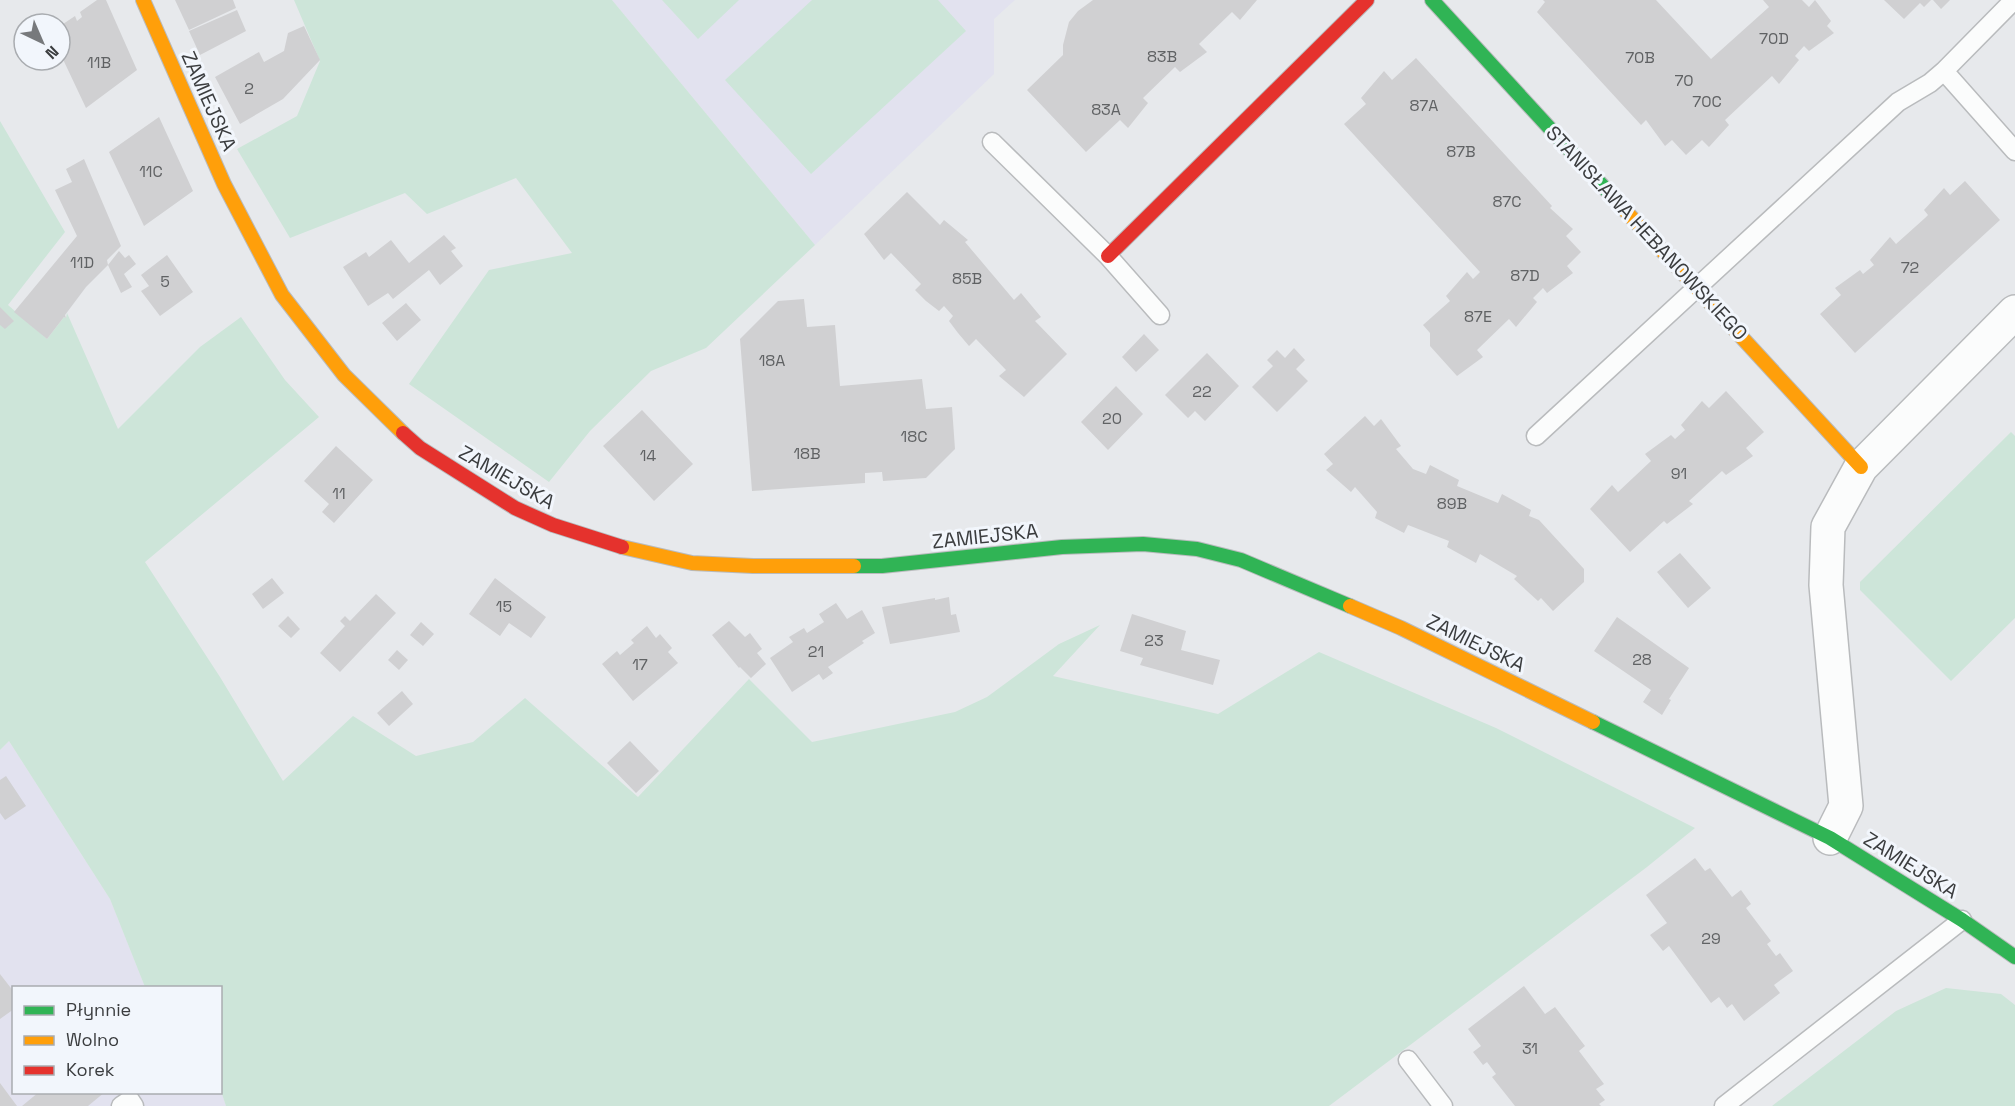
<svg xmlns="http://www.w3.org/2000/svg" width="2015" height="1106" font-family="'Space Grotesk',sans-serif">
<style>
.education{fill:#e2e2ef}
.green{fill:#cde5d9}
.building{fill:#d0d0d2}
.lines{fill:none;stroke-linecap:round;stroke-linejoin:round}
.lane-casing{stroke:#b9bbbd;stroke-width:21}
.street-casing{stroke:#b9bbbd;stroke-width:36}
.fast-casing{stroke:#b9bbbd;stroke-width:16}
.slow-casing{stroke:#b9bbbd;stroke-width:16}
.jam-casing{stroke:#b9bbbd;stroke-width:16}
.lane{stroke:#fbfcfc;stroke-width:18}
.street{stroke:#fbfcfc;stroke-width:33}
.fast{stroke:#30b455;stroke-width:14}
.slow{stroke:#ff9f0a;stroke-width:14}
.jam{stroke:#e5322d;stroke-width:14}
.labels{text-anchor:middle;stroke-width:6;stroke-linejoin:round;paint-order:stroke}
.number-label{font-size:16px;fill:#606264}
.street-label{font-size:20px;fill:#3b3d3f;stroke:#f2f6fc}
</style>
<rect width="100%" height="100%" fill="#e7e9ec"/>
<path class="education" d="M612 0H1015L994 19V74L815 245Z
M9 741 110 899 145 987 14 988V1092H220L221 1091 226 1106H0V750Z"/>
<path class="green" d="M294 0H612L815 245 706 348 651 371 590 431 549 482 409 384 489 270 572 253 516 178 427 214 405 193 290 238 237 149 297 116 320 61Z
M662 0H739L698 39Z
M812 0H938L966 31 811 174 725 80Z
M0 121 65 232 8 305 47 339 64 317 66 318 67 313 118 429 200 347 241 317 285 380 319 417 145 562 220 677 283 781 353 716 416 756 473 742 525 698 638 797 749 679 812 742 955 712 987 697 1059 644 1100 625 1053 676 1218 714 1319 652 1496 728 1695 828 1647 867 1329 1106H226L221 1091 220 988 145 987 110 899 9 741 0 750Z
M2011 432 2015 436V618L1951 681 1860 590V582Z
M1946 988 2001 994 2015 1005V1106H1772L1896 1011Z"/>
<path class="building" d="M97 0H106L137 70 86 108 60 53V26L75 16 77 21 82 17 80 12Z
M175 0H233L236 8 189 30Z
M1093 0H1257L1240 20 1232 12 1199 44 1207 52 1180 72 1175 67 1143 98 1148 103 1128 128 1120 120 1086 152 1027 90 1063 55V45L1069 22 1078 11Z
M1543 0H1656L1711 59 1769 7 1763 0H1802L1809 7 1815 0 1831 21 1827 26 1834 33 1809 51 1804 46 1795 56 1799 60 1779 84 1772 76 1725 120 1729 125 1709 147 1702 140 1686 155 1672 140 1665 146 1646 120 1641 125 1537 12 1545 2Z
M1884 0H1931L1924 7 1920 3 1904 19Z
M1933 0H1950L1941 9Z
M237 10 246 31 200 55 189 31Z
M304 26 320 60 283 99 240 124 215 77 259 52 264 62 284 51 288 33Z
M1416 58 1552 206 1550 208 1573 229 1566 236 1581 252 1567 266 1573 273 1547 293 1543 288 1533 298 1537 302 1516 327 1509 319 1477 350 1483 357 1457 376 1430 346V333L1423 325 1450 301 1446 296 1467 272 1473 279 1480 272 1344 124 1366 104 1361 98 1384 71 1392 80Z
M159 117 193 191 144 226 109 152Z
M84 159 121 246 107 260 108 265 119 251 125 258 129 255 136 264 124 274 132 287 121 293 108 265 86 287 65 315 66 318 64 317 47 339 14 312 77 236 55 190 72 182 66 169Z
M1965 181 2000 220 1855 353 1820 314 1841 295 1835 288 1860 270 1863 274 1874 265 1870 260 1890 237 1896 244 1925 218 1928 215 1924 210 1944 188 1950 195Z
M907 192 940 225 944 220 968 240 965 242 1014 300 1021 293 1041 317 1035 321 1067 354 1024 397 999 376 1006 370 976 339 969 346 958 333 949 321 953 316 944 306 939 311 926 301 915 290 921 284 891 253 884 260 864 234Z
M444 235 456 248 451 251 463 266 440 285 429 270 393 299 388 293 368 306 343 267 366 252 369 257 391 240 409 263Z
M167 255 193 292 160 316 141 291 149 286 141 275Z
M804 299 807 327 835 325 840 386 922 379 926 409 952 407 955 449 926 478 883 481 882 472 865 473V483L752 491 740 339 778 301Z
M406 303 421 320 397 341 382 323Z
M0 307 14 321 5 329 0 325Z
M1144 334 1159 350 1136 372 1122 357Z
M1294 348 1305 360 1296 369 1308 381 1277 412 1252 387 1273 366 1267 360 1277 350 1285 358Z
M1207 353 1239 386 1205 421 1195 411 1188 418 1165 395Z
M1116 386 1143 414 1108 450 1081 422Z
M1726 391 1764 432 1746 448 1753 456 1726 475 1722 471 1689 501 1693 504 1667 524 1664 521 1630 552 1590 509 1612 485 1618 492 1651 461 1645 454 1671 435 1675 439 1685 430 1681 425 1702 401 1709 408Z
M642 410 693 464 654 501 603 446Z
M1365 416 1374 426 1381 419 1401 446 1396 449 1413 469 1426 474 1430 465 1459 480 1457 486 1498 503 1502 494 1531 510 1529 516 1539 520 1584 569V582L1553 611 1541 598 1538 601 1514 579 1517 576 1480 554 1476 563 1447 547 1449 541 1408 525 1404 533 1375 518 1377 512 1355 487 1351 492 1326 470 1333 464 1324 454Z
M336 446 373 480 334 523 322 512 329 504 304 481Z
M1680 553 1711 588 1688 608 1657 572Z
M272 578 284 593 263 609 252 594Z
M495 578 546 617 531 638 509 623 500 636 469 614Z
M376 594 396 613 340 672 320 653 345 626 340 621 345 616 350 621Z
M949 597 951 615 956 614 960 632 890 644 882 607 935 598V600Z
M836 603 847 619 862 610 875 633 862 641 864 643 828 667 833 673 823 680 819 674 792 692 770 658 793 642 789 637 804 628 807 633 824 622 819 614Z
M1132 614 1186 631 1181 650 1220 660 1213 685 1140 665 1143 658 1120 651Z
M288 616 300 629 291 638 278 626Z
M1617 617 1689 668 1669 699 1671 700 1662 715 1643 702 1651 690 1594 651Z
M729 621 745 637 750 633 762 649 757 653 766 664 751 678 740 667 739 668 712 635Z
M421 622 434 634 423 646 410 635Z
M647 626 656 638 660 634 672 648 668 652 678 663 633 701 602 664 617 651 620 655 634 643 631 640Z
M397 650 408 660 399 670 388 660Z
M402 691 413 704 389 726 377 713Z
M630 741 659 771 636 793 607 763Z
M6 776 26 806 5 820 0 813V780Z
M1695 858 1705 871 1710 868 1732 897 1741 890 1751 904 1746 908 1771 941 1767 944 1776 956 1780 953 1793 971 1774 985 1780 993 1744 1021 1732 1004 1727 1008 1719 997 1711 1003 1669 946 1663 951 1650 935 1667 923 1646 895Z
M0 974 14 992V1009L0 1019Z
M1524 986 1545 1014 1555 1007 1585 1046 1579 1051 1604 1084 1596 1089 1605 1100 1599 1104 1601 1106H1515L1492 1077 1496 1074 1487 1062 1483 1065 1473 1052 1481 1046 1468 1029Z
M0 1083 17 1106H0Z
M39 1092H105L88 1106H22Z"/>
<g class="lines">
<defs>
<path id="lane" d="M2014 0 1944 71 2015 151
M992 142 1108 256 1160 315
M1536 436 1898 102 1930 83 1944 71
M1408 1060 1443 1106
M121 1106 130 1100 134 1106
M1724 1106 1962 920"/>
<path id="street" d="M1830 838 1846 806 1826 585 1828 527 1861 467 2015 312"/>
<path id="fast" d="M1432 0 1610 194
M854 566H882L1062 547 1143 544 1197 549 1241 560 1350 606
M1593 722 1830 838 1962 920 2015 957"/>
<path id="slow" d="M143 0 224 184 282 295 344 375 403 433
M1610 194 1861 467
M622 547 692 563 753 566H854
M1350 606 1401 628 1593 722"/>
<path id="jam" d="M1108 256 1367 0
M403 433 420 448 515 508 553 525 622 547"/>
</defs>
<use href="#lane" class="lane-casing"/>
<use href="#street" class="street-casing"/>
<use href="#fast" class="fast-casing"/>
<use href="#slow" class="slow-casing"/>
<use href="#jam" class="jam-casing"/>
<use href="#lane" class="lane"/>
<use href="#street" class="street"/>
<use href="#fast" class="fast"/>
<use href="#slow" class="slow"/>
<use href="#jam" class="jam"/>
</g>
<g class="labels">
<g class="number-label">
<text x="1774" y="44">70D</text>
<text x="1162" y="62">83B</text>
<text x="1640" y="63">70B</text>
<text x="99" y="68">11B</text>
<text x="1684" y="86">70</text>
<text x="249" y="94">2</text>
<text x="1707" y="107">70C</text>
<text x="1424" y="111">87A</text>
<text x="1106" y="115">83A</text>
<text x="1461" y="157">87B</text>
<text x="151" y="177">11C</text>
<text x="1507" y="207">87C</text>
<text x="82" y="268">11D</text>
<text x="1910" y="273">72</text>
<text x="1525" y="281">87D</text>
<text x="967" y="284">85B</text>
<text x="165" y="287">5</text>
<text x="1478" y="322">87E</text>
<text x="772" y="366">18A</text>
<text x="1202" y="397">22</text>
<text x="1112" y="424">20</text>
<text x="914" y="442">18C</text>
<text x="807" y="459">18B</text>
<text x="648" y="461">14</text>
<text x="1679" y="479">91</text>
<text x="339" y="499">11</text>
<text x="1452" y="509">89B</text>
<text x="504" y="612">15</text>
<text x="1154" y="646">23</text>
<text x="816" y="657">21</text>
<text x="1642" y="665">28</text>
<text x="640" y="670">17</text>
<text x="1711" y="944">29</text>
<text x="1530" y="1054">31</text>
</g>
<g class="street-label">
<text transform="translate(209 101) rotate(66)" y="7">ZAMIEJSKA</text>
<text transform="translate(1647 233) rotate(47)" y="7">STANISŁAWA HEBANOWSKIEGO</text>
<text transform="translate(507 477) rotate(30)" y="7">ZAMIEJSKA</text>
<text transform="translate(985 536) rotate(-6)" y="7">ZAMIEJSKA</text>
<text transform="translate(1476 643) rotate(26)" y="7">ZAMIEJSKA</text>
<text transform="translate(1911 865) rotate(32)" y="7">ZAMIEJSKA</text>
</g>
</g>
<rect x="12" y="986" width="210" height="108" fill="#f2f6fc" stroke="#a9acb0" stroke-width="1.5"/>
<rect x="24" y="1006" width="30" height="9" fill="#30b455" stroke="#a9acb0" stroke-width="1.5"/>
<text x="66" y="1016" font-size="18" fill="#3b3d3f">Płynnie</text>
<rect x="24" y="1036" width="30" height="9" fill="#ff9f0a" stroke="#a9acb0" stroke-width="1.5"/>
<text x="66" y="1046" font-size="18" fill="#3b3d3f">Wolno</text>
<rect x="24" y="1066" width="30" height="9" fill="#e5322d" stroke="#a9acb0" stroke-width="1.5"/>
<text x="66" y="1076" font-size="18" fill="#3b3d3f">Korek</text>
<g transform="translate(42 42) rotate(136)"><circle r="28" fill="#f2f6fc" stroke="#a9acb0" stroke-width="1.5"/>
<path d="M0-4.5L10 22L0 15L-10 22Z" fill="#77797c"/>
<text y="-9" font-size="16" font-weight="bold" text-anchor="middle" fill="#3b3d3f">N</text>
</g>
</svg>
